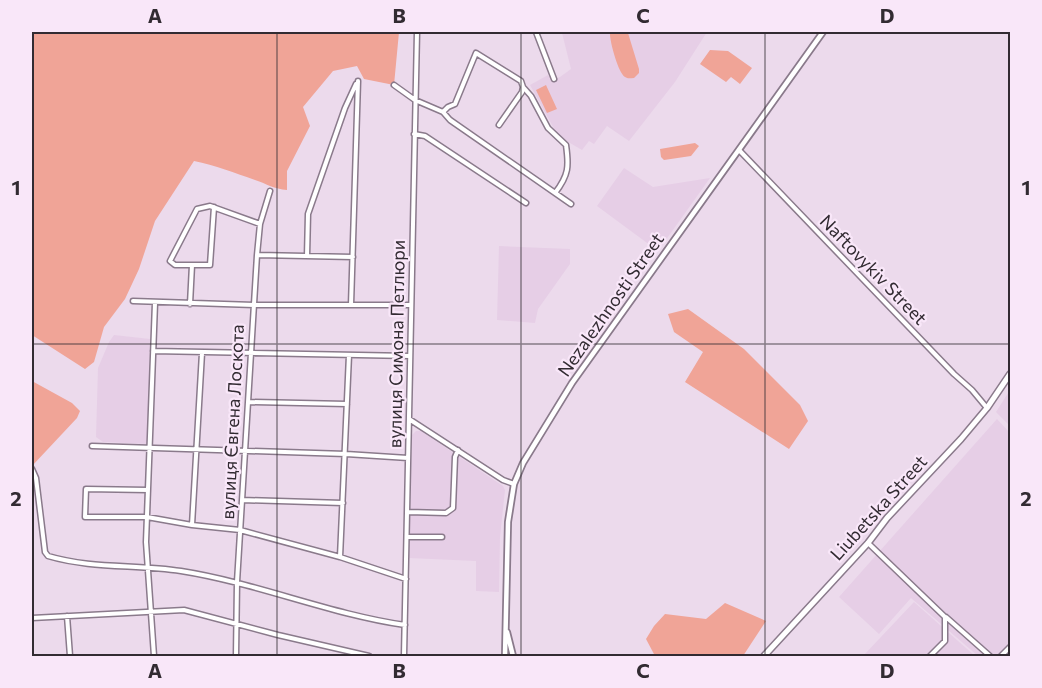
<svg xmlns="http://www.w3.org/2000/svg" width="1042" height="688" font-family="Commissioner,sans-serif">
<style>
.built{fill:#e6cee6}
.green{fill:#f0a497}
.lines{fill:none;stroke-linecap:round;stroke-linejoin:round}
.minor-casing{stroke:#8a7a8b;stroke-width:7}
.tertiary-casing{stroke:#8a7a8b;stroke-width:8}
.secondary-casing{stroke:#8a7a8b;stroke-width:8}
.minor{stroke:#fff;stroke-width:4}
.tertiary{stroke:#fff;stroke-width:4.5}
.secondary{stroke:#fff;stroke-width:5}
.grid{fill:none;stroke:#322b32;stroke-width:1.5;stroke-opacity:0.55}
.labels{text-anchor:middle;stroke-width:4.5;stroke-linejoin:round;paint-order:stroke}
.street-label{font-size:18px;fill:#322b32;stroke:#f9e7f9}
.neatline{fill:none;stroke:#322b32;stroke-width:2}
.grid-label{font-size:20px;text-anchor:middle;font-weight:bold;fill:#322b32}
</style>
<rect width="100%" height="100%" fill="#ecdaec"/>
<path class="built" d="M566 32H707L675 82 629 141 607 126 594 144 589 141 582 150 558 136 530 85 548 75 552 80 560 77 571 69 562 33Z
M624 168 653 187 710 178 658 251 597 206Z
M499 246 570 249V264L538 309 535 323 497 320Z
M114 335 150 339 148 444 103 442 96 437 98 368 109 342Z
M1010 390V426L996 412Z
M997 419 1010 433V656H978L911 598 879 634 839 597Z
M416 431H421L503 486 505 490 500 537 499 592 476 591V561L409 558 412 435Z
M914 602 975 656H863Z"/>
<path class="green" d="M32 32H399L394 85 364 79 357 66 333 71 303 107 310 126 287 171V190C274 189 267 184 255 180 235 173 215 165 194 161L155 221 139 269 125 299 104 327 94 362 85 369 32 335Z
M610 32H627L628 33 639 69V73L634 78C630 78 628 79 625 77 618 73 609 39 610 32Z
M710 50 728 51 752 68 740 84 731 77 726 82 700 64Z
M546 85 557 109 547 113 536 90Z
M695 143 699 146 691 156 664 160 661 157 660 149Z
M688 309 744 349 800 405 808 421 789 449 685 382 703 352 674 332 668 314Z
M32 381 72 403 80 411 77 418 32 466Z
M725 603 766 621 743 656H655L646 639 654 626 665 614 706 619Z"/>
<g class="lines">
<defs>
<path id="minor" d="M536 32 554 79
M394 85 415 100 443 112 450 120 571 204
M523 87 531 96 548 128 566 145C569 166 569 175 555 193
M443 112 448 107 455 104 476 53 521 81 523 87 522 92 499 125
M414 134 425 136 526 203
M739 150 954 374 972 390 987 408
M258 255 353 257
M307 256 308 214 345 108 356 84
M192 265H210L214 207
M133 301 254 305H410
M190 304 192 265H175L170 261 197 209 210 206 260 224
M351 305 358 81
M153 351 410 356
M248 402 347 404
M409 419 503 480 514 484
M92 446 346 454 408 458
M32 469 36 478 45 552 48 556C92 569 136 564 181 571 257 583 329 614 405 625
M148 490 86 489 85 517H147L192 525 240 530 340 557 406 579
M242 500 343 503
M408 512 446 513 453 508 455 457 458 450
M192 525 202 353
M407 537H442
M868 543 945 617V641L930 656
M340 557 349 355
M67 616 70 656
M946 617 990 656
M32 618 184 610 278 635 369 656
M154 656 146 542 155 303
M236 656 237 582 257 255 260 224 270 191
M404 656 417 32
M1001 656 1010 647"/>
<path id="tertiary" d="M507 632 513 656
M505 656 508 522 514 484 523 463 572 383 823 32"/>
<path id="secondary" d="M764 656 868 543 887 518 961 439 987 408 1010 374"/>
</defs>
<use href="#minor" class="minor-casing"/>
<use href="#tertiary" class="tertiary-casing"/>
<use href="#secondary" class="secondary-casing"/>
<use href="#minor" class="minor"/>
<use href="#tertiary" class="tertiary"/>
<use href="#secondary" class="secondary"/>
</g>
<path class="grid" d="M277 32V656M521 32V656M765 32V656M32 344H1010"/>
<g class="labels">
<g class="street-label">
<text transform="translate(873 270) rotate(46)" y="6">Naftovykiv Street</text>
<text transform="translate(611 305) rotate(-55)" y="6">Nezalezhnosti Street</text>
<text transform="translate(397 344) rotate(-89)" y="6">вулиця Симона Петлюри</text>
<text transform="translate(233 422) rotate(-87)" y="6">вулиця Євгена Лоскота</text>
<text transform="translate(879 508) rotate(-48)" y="6">Liubetska Street</text>
</g>
</g>
<rect width="1042" height="688" fill="none" stroke="#f9e7f9" stroke-width="66"/>
<rect x="33" y="33" width="976" height="622" class="neatline"/>
<g class="grid-label">
<text x="155" y="23">A</text>
<text x="399" y="23">B</text>
<text x="643" y="23">C</text>
<text x="887" y="23">D</text>
<text x="16" y="195">1</text>
<text x="1026" y="195">1</text>
<text x="16" y="506">2</text>
<text x="1026" y="506">2</text>
<text x="155" y="678">A</text>
<text x="399" y="678">B</text>
<text x="643" y="678">C</text>
<text x="887" y="678">D</text>
</g>
</svg>
